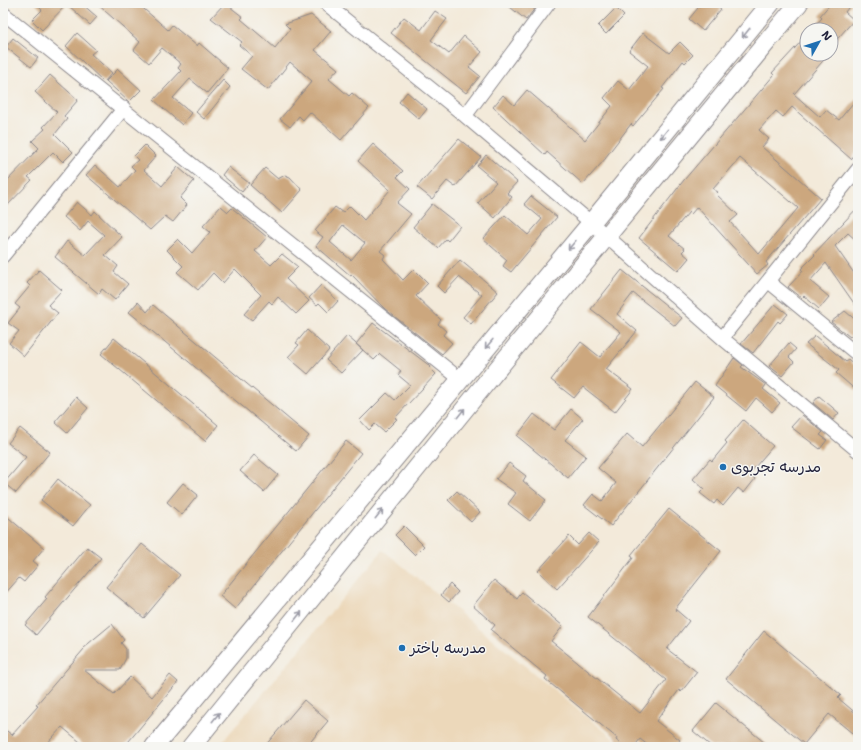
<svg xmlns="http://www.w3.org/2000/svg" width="861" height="750" font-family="'Shantell Sans','Playpen Sans Arabic',sans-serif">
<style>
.built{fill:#ecd8ba}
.building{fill:#cca77e;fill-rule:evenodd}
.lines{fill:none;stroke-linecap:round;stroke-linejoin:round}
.street-casing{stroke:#8a868a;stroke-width:15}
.secondary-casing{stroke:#8a868a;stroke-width:20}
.street{stroke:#fff;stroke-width:13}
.secondary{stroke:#fff;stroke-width:18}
.oneway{stroke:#9c9ca7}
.poi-dot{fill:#1f6fb2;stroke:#f6f6f2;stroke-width:1.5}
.labels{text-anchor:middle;stroke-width:3;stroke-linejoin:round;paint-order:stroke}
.poi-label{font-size:15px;fill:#22223b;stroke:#f6f6f2;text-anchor:start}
</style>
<rect width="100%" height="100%" fill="#f6f6f2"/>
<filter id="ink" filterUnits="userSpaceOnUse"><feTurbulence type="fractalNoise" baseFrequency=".025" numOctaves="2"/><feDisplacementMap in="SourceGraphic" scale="8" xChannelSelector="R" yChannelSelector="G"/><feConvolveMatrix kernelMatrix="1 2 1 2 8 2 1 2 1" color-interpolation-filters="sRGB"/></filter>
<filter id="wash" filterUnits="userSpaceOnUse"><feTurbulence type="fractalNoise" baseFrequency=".012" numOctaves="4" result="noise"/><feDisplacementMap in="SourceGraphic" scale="16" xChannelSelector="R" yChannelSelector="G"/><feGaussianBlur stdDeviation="0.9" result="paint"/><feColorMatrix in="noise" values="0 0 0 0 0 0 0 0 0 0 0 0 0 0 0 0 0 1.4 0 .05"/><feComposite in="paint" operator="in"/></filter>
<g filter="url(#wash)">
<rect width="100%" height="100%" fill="#f3eada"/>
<path class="built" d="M383 550 624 747H218Z"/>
<g id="blocks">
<path class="building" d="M35 3H81L97 17 90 25 67 4 42 30 32 20 42 10Z
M96 3H137L168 30 172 25 197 46 199 43 228 68 207 93 190 79 173 98 191 113 182 125 154 100 181 71 178 68 181 64 162 48 149 63 134 50 140 42Z
M225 3 243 17 241 19 275 48 290 29 285 24 311 15 331 31 315 50 338 69 329 79 349 96 352 93 369 108 341 140 310 112 303 120 299 116 290 127 280 119 312 81 290 62 268 90 241 69 252 56 239 45 242 42 211 18Z
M505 3H539L526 20Z
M702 3H714L721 9 703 31 689 19Z
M831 3H852L845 12 854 20 831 46V30H811L822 18 820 16Z
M616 8 624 16 606 34 598 26Z
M435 11 447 19 431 40 449 54 464 36 482 52 469 67 480 76 466 93 391 33 404 17 421 30Z
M77 33 96 50 91 54 112 73 104 82 66 46Z
M643 33 669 53 680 42 693 55 685 63 683 61 662 88 664 89 633 126 631 124 605 158H606L583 184 547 152 545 155 493 107 503 95 514 105 527 90 585 140 612 106 604 98 618 81 629 90 648 66 629 51Z
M807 35V54H829L794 94 820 117 826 110 839 120 858 97V151L851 159 792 107 783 117 776 111 759 130 769 139 762 147 821 198 766 262 768 265 757 274 697 207 691 214 689 212 669 236 685 249 682 252 689 258 678 271 639 238 684 180 774 75 772 73ZM740 158 798 208 759 254 730 222 738 215 716 194 718 192 713 189Z
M13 38 38 58 31 67 6 47Z
M118 69 141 90 129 102 106 81Z
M50 75 78 100 64 116 67 119 55 134 73 152 63 162 53 152 28 177 32 180 3 210V185L39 148 32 141 45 129 43 127 57 112 35 92Z
M223 80 230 87 204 119 196 112Z
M407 92 427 109 419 119 399 102Z
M459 139 481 157 455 187 447 181 432 199 417 187Z
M373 144 403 171 397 177 410 189 397 203 411 214 380 251 385 255 383 259 403 280 414 269 428 283 416 296 441 320 438 324 446 331 443 335 452 343 442 354 385 309 352 275 351 276 316 246 323 237 315 231 335 207 343 213 350 206 364 220 390 190 358 161ZM343 225 365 243 351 260 330 242Z
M145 145 156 156 144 170 162 186 178 167 194 181 180 198 187 205 173 222 165 216 150 230 86 175 95 165 120 187 135 170 131 166 138 160 134 156Z
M486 155 517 182 507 193 512 197 495 218 478 203 496 182 477 166Z
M228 167 249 183 242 192 222 175Z
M265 168 278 179 285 175 290 177 302 190 282 213 250 185Z
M531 196 557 217 511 272 503 266 507 260 483 239 505 215 528 235 542 219 524 204Z
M77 202 92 215 95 211 122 237 105 255 118 266 114 272 128 284 115 300 102 289 99 294 55 257 67 241 85 255 104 235 88 221 80 231 64 217Z
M432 204 460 226 448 241 446 239 438 248 413 227Z
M221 206 228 212 232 208 267 237 255 251 271 265 282 254 298 267 286 279 309 301 296 314 278 297 272 304 269 301 252 320 244 314 261 295 235 269 223 283 213 273 198 290 177 272 183 266 167 250 178 239 192 253 210 232 203 226Z
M858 207V242L848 233 835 246 858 279V309L826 263 810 281 829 297 819 309 804 296 802 298 788 287 803 271 801 269 815 255 814 254Z
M460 260 498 292 471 324 463 317 482 295 459 277 444 293 437 286Z
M39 270 62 290 48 305 58 313 24 356 9 343 19 331 8 323 20 308 15 304 30 286 27 283Z
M622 270 682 318 675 326 633 293 617 314 637 331 606 369 633 389 615 412 583 387 574 398 551 380 581 342 600 357 621 332 591 309Z
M321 285 338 301 328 312 319 303 317 305 309 298Z
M138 302 147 312 153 305 309 436 296 451 129 312Z
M775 304 788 314 780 323 778 321 753 353 741 344Z
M845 311 858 322V329L850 337 831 322Z
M373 323 430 366 429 367 436 374 395 418 397 419 384 432 375 424 369 430 360 420 387 393 395 400 410 385 398 375 401 371 380 354 374 360 356 344Z
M307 330 329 350 308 374 288 357 299 345 296 343Z
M347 336 363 350 341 373 326 360Z
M815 336 846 362 848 359 858 368V392L836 373 839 370 806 344Z
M114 338 218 425 205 441 101 354Z
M789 343 796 349 789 357 794 362 782 376 769 366Z
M734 358 743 365 741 367 766 385 763 389 780 403 772 412 756 398 746 411 715 386Z
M695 382 714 397 611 526 584 505 593 494 602 501 616 483 598 468 627 434 642 447Z
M819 396 839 413 833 420 813 403Z
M76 397 88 408 67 433 55 422Z
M571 409 583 419 565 440 586 456 568 478 517 436 534 414 554 430Z
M802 415 823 432 820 435 827 440 820 449 791 427Z
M743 420 773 446 749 474 755 479 744 493 738 488 723 506 717 500 714 504 700 493 704 489 693 479 710 459 712 461 727 443 725 441Z
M20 428 50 452 16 493 4 483 26 457 8 443Z
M346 441 361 453 235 609 220 596Z
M254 455 278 475 264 492 240 471Z
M509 463 526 476 523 481 546 500 530 521 508 504 516 493 496 479Z
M58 479 90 505 73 526 41 500Z
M183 483 198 495 182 515 167 502Z
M457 491 480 512 471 522 448 500Z
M669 509 721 551 675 609 689 621 667 649 697 672 681 692 679 690 656 721 680 740 675 747H650L640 739 634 747H625L616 740 617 738 545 679 547 676 491 630 495 625 473 606 494 580 517 599 522 592 563 626 551 641 640 713 666 680 588 617 633 558 631 555Z
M3 513 44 548 33 561 38 565 24 582 19 578 3 596Z
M404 526 424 546 415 555 395 535Z
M589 533 599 542 557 589 538 571 569 536 578 545Z
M142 544 180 575 144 618 106 587Z
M87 547 101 558 36 635 25 625 47 599 45 597Z
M450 584 458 592 449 602 441 595Z
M112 624 124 640 121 643 126 649V658L120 670H84L114 694 130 677 152 697 170 675 178 682 124 747H86L62 727 44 747H3V728L12 735 38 706 36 705 84 649 83 648Z
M764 631 841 695 838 698 858 715V738L829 714 804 744 726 679Z
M304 700 328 721 306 747H264Z
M716 703 770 747H712L693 731Z"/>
</g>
</g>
<g filter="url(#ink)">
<use href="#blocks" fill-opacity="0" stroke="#8a868a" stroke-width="1"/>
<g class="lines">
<defs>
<path id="street" d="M325 3 465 116 608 237 722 338 858 451
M3 13 460 379
M465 116 549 3
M3 256 124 108
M769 282 858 355
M722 338 858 169"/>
<path id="secondary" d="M154 747 591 223 771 3
M191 747 476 395 799 3"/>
</defs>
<use href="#street" class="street-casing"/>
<use href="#secondary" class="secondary-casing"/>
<use href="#street" class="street"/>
<use href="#secondary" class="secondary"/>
</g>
<defs><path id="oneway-shaft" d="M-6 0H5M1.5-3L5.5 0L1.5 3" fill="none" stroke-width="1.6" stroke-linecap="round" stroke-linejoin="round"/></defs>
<g class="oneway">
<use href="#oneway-shaft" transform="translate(746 33) rotate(129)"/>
<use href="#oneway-shaft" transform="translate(664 134) rotate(129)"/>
<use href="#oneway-shaft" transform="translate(572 245) rotate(130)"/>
<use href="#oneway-shaft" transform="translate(489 344) rotate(130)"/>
<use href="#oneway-shaft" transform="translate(461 413) rotate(-51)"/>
<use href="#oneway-shaft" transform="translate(379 514) rotate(-51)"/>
<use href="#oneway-shaft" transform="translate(298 616) rotate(-51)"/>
<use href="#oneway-shaft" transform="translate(216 717) rotate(-51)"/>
</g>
</g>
<g class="poi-dot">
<circle cx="723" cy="467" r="4"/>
<circle cx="402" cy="648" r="4"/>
</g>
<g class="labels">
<g class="poi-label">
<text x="731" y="472">مدرسه تجربوى</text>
<text x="410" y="653">مدرسه باختر</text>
</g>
</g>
<rect width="861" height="750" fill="none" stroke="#f6f6f2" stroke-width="16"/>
<g transform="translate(819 42) rotate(51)"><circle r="19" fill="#f6f6f2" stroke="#a1a1a9"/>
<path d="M0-3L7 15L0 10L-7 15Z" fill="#1f6fb2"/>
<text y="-6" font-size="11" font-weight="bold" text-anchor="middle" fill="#22223b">N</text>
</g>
</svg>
